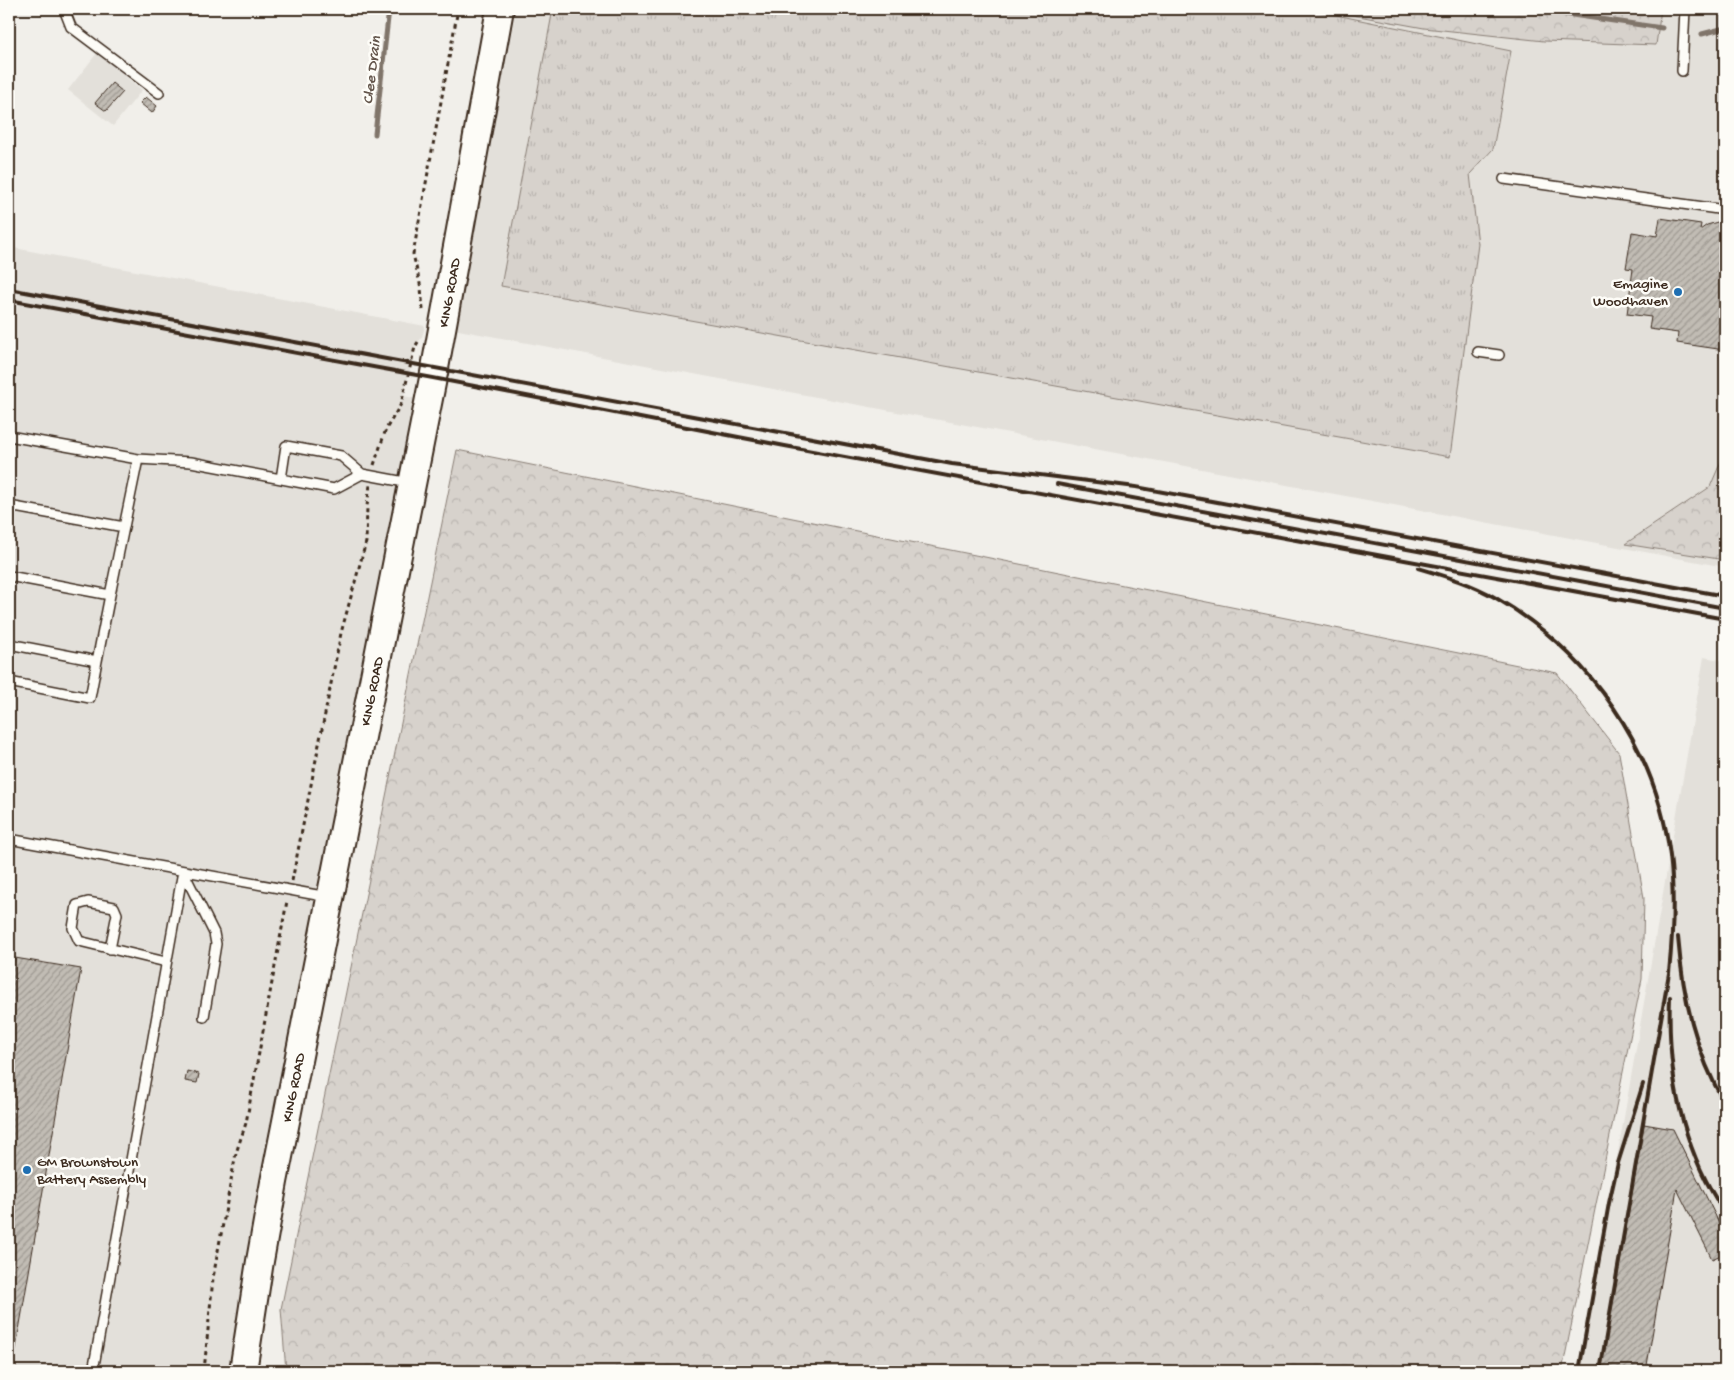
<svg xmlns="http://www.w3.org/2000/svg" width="1734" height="1380" font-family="'Gochi Hand',sans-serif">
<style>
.built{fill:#e3e0da}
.grass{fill:url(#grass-tufts);stroke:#897e75}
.forest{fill:url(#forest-crowns);stroke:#897e75}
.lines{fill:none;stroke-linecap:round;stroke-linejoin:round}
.stream{stroke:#80746b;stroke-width:5}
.building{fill:url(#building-hatch);stroke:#3b2a1e}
.lane-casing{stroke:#3b2a1e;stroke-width:12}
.secondary-casing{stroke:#3b2a1e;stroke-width:30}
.path{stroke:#3b2a1e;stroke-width:3;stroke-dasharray:4 4;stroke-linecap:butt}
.lane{stroke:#fdfcf7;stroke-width:9}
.secondary{stroke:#fdfcf7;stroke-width:26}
.rail{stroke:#3b2a1e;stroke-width:4}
.poi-dot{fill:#1f6fb2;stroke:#fdfcf7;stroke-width:2}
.labels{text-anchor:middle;stroke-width:5;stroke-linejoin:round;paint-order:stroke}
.poi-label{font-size:15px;fill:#3b2a1e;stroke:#fdfcf7;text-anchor:end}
.street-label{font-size:15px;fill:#3b2a1e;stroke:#fdfcf7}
.water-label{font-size:16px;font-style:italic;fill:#63554b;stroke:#fdfcf7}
</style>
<defs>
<pattern id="grass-tufts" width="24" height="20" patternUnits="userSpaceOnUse" patternTransform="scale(1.25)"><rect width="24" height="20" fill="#d7d2cc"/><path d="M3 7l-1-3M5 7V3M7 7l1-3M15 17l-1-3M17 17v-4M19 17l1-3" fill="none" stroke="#b9b4af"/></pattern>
<pattern id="forest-crowns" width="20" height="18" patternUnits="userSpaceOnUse" patternTransform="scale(1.25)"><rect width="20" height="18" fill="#d7d2cc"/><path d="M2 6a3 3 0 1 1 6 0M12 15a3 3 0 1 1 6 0" fill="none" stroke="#b9b4af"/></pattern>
<pattern id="building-hatch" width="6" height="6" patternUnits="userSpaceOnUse" patternTransform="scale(1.25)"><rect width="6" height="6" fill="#c1bcb4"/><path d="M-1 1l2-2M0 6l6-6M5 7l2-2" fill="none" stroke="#9e9992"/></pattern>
</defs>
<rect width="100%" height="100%" fill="#f1efea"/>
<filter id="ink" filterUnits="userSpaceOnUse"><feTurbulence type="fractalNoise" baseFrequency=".02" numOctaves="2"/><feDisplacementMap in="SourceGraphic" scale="10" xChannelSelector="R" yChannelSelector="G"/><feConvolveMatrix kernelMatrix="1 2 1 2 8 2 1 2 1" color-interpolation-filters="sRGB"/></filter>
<g filter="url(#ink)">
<path class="built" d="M516 9H1725V567L453 329Z
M97 53 142 90 113 126 68 90Z
M9 247 425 326 422 337 415 347 404 396 417 399 237 1371H9Z
M1704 657 1725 661V1371H1580Z"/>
<path class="grass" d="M553 9H1307L1511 51 1493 149 1470 174 1478 244 1450 457 501 286Z"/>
<path class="forest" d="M1320 9H1661L1656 45 1544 41 1424 28Z
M457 450 1557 673 1619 753 1644 898 1642 979 1562 1371H286L281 1309Z
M1725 452V560L1625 544 1710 487Z"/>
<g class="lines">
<path class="stream" d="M1531 9 1662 28
M1702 34 1725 28
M375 134 389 9"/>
</g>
<path class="building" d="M112 83 123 92 106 111 95 103Z
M146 97 157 106 152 113 140 103Z
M1660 218 1701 224 1700 230 1707 225 1721 221 1725 222V350L1677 343 1678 333 1649 329 1651 317 1627 314 1633 269 1626 268 1632 232 1657 236Z
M9 957 81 969 12 1371H9Z
M187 1071 199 1074 197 1083 185 1081Z
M1644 1124 1673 1129 1725 1235V1253L1712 1259 1677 1189 1646 1371H1601Z"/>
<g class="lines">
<defs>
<path id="lane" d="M64 9 71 27 159 93
M1682 71 1685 9
M1504 179 1725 210
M1478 352 1499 355
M9 436 138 459 191 462 334 489 362 474 410 483
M281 479 286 446 341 456 362 474
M9 506 124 527 110 595
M124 527 138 459
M9 576 110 595 97 661
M9 644 97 661 90 698 9 682
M9 839 328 897
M183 871 214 933 216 944 204 1017
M110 949 117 914 114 907 88 902 77 905 73 928 79 941 166 962
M93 1371 183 871"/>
<g id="secondary">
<path id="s1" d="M243 1371 260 1261 274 1182 435 368 500 9"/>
</g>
</defs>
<use href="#lane" class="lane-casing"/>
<use href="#secondary" class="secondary-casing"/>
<path class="path" d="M423 310 421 288 413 254 458 9
M374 465 386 429 401 404 415 347 418 342
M292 881 341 633 366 542 367 506 370 485
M204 1371 213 1278 236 1153 246 1123 287 901"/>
<use href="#lane" class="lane"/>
<use href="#secondary" class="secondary"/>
<path class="rail" d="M9 289 952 464 1136 487 1725 596
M9 300 433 378 785 446 1725 619
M1057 484 1725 608
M1418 568C1445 576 1472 584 1496 598 1589 652 1657 748 1670 856 1675 895 1673 933 1669 973L1600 1371
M1678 937C1683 998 1695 1051 1725 1104
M1670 997C1667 1073 1682 1149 1725 1213
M1579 1371 1609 1203 1618 1163 1643 1084"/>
</g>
</g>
<g class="poi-dot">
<circle cx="1678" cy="292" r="5"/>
<circle cx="27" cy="1170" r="5"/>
</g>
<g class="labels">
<g class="poi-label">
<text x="1668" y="288">Emagine<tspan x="1668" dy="17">Woodhaven</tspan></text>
<text x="37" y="1166" text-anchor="start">GM Brownstown<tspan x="37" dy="17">Battery Assembly</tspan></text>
</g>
<g class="street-label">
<text dy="5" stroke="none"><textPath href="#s1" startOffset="1098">KING ROAD</textPath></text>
<text dy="5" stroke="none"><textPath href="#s1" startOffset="692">KING ROAD</textPath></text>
<text dy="5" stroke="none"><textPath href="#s1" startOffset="288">KING ROAD</textPath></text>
</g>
<g class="water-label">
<text transform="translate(370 70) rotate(-83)" y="6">Clee Drain</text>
</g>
</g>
<rect width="1734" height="1380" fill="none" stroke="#fdfcf7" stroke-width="30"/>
<rect x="15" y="15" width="1704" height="1350" fill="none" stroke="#3b2a1e" stroke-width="2" filter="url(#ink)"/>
</svg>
